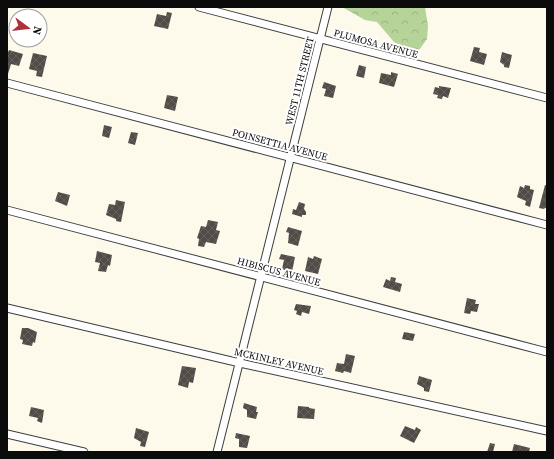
<svg xmlns="http://www.w3.org/2000/svg" width="554" height="459" font-family="'Source Serif 4',serif">
<style>
.forest{fill:url(#forest-crowns)}
.building{fill:url(#building-cross-hatch)}
.lines{fill:none;stroke-linecap:round;stroke-linejoin:round}
.minor-casing{stroke:#3e3e3e;stroke-width:9}
.minor{stroke:#fff;stroke-width:7}
.labels{text-anchor:middle;stroke-width:4;stroke-linejoin:round;paint-order:stroke}
.street-label{font-size:10px;fill:#0b0b0b;stroke:#fff}
</style>
<defs>
<pattern id="forest-crowns" width="20" height="18" patternUnits="userSpaceOnUse"><rect width="20" height="18" fill="#b6d399"/><path d="M2 6a3 3 0 1 1 6 0M12 15a3 3 0 1 1 6 0" fill="none" stroke="#9bb482"/></pattern>
<pattern id="building-cross-hatch" width="8" height="8" patternUnits="userSpaceOnUse"><rect width="8" height="8" fill="#524c48"/><path d="M0 0l8 8M0 8l8-8" fill="none" stroke="#66615e"/></pattern>
</defs>
<rect width="100%" height="100%" fill="#fdf9eb"/>
<path class="forest" d="M342 7H425L428 26 427 39 419 50 406 49 394 42 377 22 365 20Z"/>
<path class="building" d="M167 12 172 13 168 29 154 26 157 14 166 16Z
M474 47 480 48 479 52 487 54 484 65 470 61Z
M9 50 23 54 19 66 11 64 8 74H7V55Z
M502 52 512 55 509 68 504 67V65L500 62Z
M33 53 47 56 42 77 36 76 37 71 29 69Z
M359 65 366 67 364 78 356 76Z
M391 72 398 74 394 87 379 83 381 73 391 75Z
M324 82 336 86 333 98 324 96 326 89 322 88Z
M439 86 451 88 448 98 443 96 442 99 437 98 438 95 433 94 435 87 439 88Z
M167 95 178 97 175 111 164 108Z
M104 125 112 127 109 138 102 136Z
M131 132 138 133 135 145 128 143Z
M525 185 530 186V189L534 190 530 207 525 205 526 201 517 197 520 186 524 188Z
M545 185H547V208H545L544 209 539 208Z
M58 192 70 195 67 206 55 201Z
M116 200 125 202 121 222 116 221V219L106 215 109 204 115 205Z
M299 202 305 204 304 209 306 212V215H302V217L292 214 293 209 296 210Z
M208 220 218 222 216 230 220 231 216 244 206 242 204 247 198 246 199 239 197 238 201 226 206 227Z
M288 227 302 231 298 246 288 243 289 233 286 232Z
M97 251 112 255 110 266 108 265 106 272 98 271 100 263 95 262Z
M281 254 295 257 292 272 282 269 284 260 279 259Z
M314 256 322 259 318 274 305 271 308 257 313 259Z
M391 277 396 278 395 282 402 284 400 292 383 287 386 279 390 281Z
M467 298 476 300 475 304H479L477 312 471 311 470 314 464 313Z
M296 304 311 306 309 314 302 312 301 316 296 314 297 311 294 310Z
M22 328H28L37 332 35 343 33 342 32 346 22 344 23 340 20 339Z
M404 332 415 334 413 341 402 339Z
M346 354 355 356 351 373 344 371 343 373 335 371 337 363 344 364Z
M182 366 196 368 193 383 189 382 188 388 178 385Z
M419 376 432 380 429 392 424 391V388L417 384Z
M244 403 257 407 256 412H258L256 419 247 417V410L243 408Z
M298 406 309 407V408L315 409 314 419 297 418Z
M31 407 44 410 42 423 37 421 38 418 29 416Z
M405 426 415 430 416 427 421 430 414 443 400 436Z
M136 428 149 432 145 447 140 446 141 442 134 438Z
M236 433 250 436 247 448 239 447V439L235 438Z
M490 443 495 444 493 452H487Z
M514 444 530 448 529 452H512Z"/>
<g class="lines">
<defs>
<path id="minor" d="M199 7 547 98
M7 83 547 225
M7 210 547 352
M7 308 240 363 547 431
M7 434 84 452
M217 452 328 7"/>
</defs>
<use href="#minor" class="minor-casing"/>
<use href="#minor" class="minor"/>
</g>
<g class="labels">
<g class="street-label">
<text transform="translate(376 43) rotate(15)" y="4">PLUMOSA AVENUE</text>
<text transform="translate(299 81) rotate(-76)" y="4">WEST 11TH STREET</text>
<text transform="translate(280 144) rotate(15)" y="4">POINSETTIA AVENUE</text>
<text transform="translate(279 271) rotate(15)" y="4">HIBISCUS AVENUE</text>
<text transform="translate(279 361) rotate(13)" y="4">MCKINLEY AVENUE</text>
</g>
</g>
<rect width="554" height="459" fill="none" stroke="#0b0b0b" stroke-width="16"/>
<g transform="translate(28 28) rotate(105)"><circle r="19" fill="#ffffff" stroke="#9d9d9d"/>
<path d="M0-3L7 15L0 10L-7 15Z" fill="#ad313c"/>
<text y="-6" font-size="11" font-weight="bold" text-anchor="middle" fill="#0b0b0b">N</text>
</g>
</svg>
